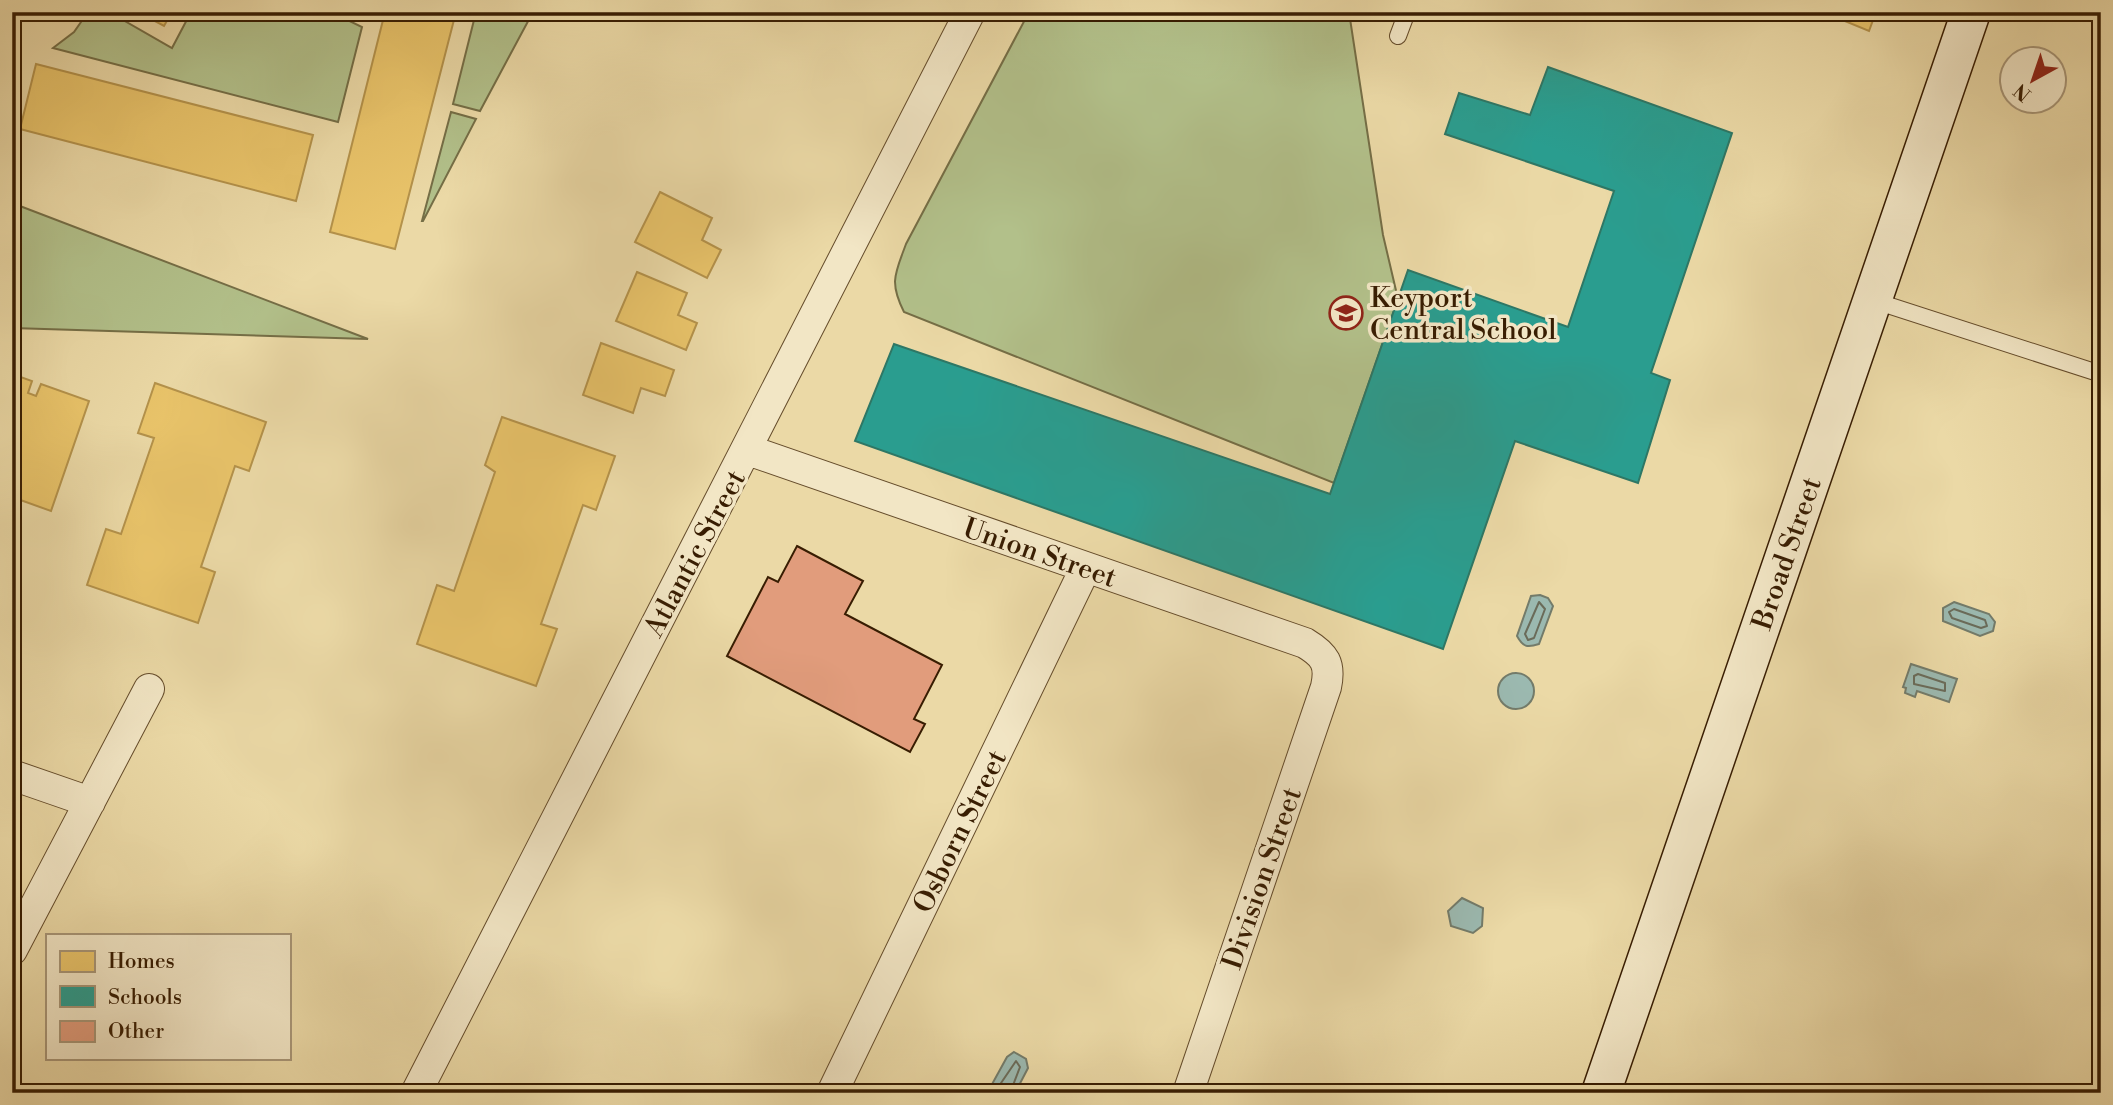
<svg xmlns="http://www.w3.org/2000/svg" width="2113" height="1105" font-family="'Libre Bodoni',serif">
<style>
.green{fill:#b2c08a;stroke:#756e46;stroke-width:2}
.water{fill:#9bb9b0;stroke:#737b6a;stroke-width:2}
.homes{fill:#e9c46a;stroke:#b4924b;stroke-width:2}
.schools{fill:#2a9d8f;stroke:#2e7765;stroke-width:2}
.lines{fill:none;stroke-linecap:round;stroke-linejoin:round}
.shore{stroke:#6a6b59;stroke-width:2}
.building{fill:#e19c7c;stroke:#381d02;stroke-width:2}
.service-casing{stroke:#654c2b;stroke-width:18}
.minor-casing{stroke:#654c2b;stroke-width:32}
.secondary-casing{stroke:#381d02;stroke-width:41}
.service{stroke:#f2e6c5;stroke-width:16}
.minor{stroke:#f2e6c5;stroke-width:30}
.secondary{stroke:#f2e6c5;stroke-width:38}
.labels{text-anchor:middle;stroke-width:7;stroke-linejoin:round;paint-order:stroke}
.poi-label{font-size:28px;fill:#381d02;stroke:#f2e6c5;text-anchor:start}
.street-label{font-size:28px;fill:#381d02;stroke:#f2e6c5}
</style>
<rect width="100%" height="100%" fill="#ebd9a6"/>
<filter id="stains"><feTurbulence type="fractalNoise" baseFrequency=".00286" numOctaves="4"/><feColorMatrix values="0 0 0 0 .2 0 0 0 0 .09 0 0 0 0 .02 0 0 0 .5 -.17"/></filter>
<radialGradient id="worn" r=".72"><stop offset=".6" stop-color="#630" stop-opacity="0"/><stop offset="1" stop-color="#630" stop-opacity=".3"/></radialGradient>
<path class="green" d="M88 12H109L172 48 191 12H284L291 16 331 12 362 27 338 122 53 48 74 32Z
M476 12H533L480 111 453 104Z
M1029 12H1349L1383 235 1398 299 1334 483 904 312C889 282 895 274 906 244Z
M451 112 476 119 423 221H422Z
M12 203 368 339 12 328Z"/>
<path class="water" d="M1540 595 1548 598 1553 606 1539 644C1527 648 1523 647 1517 636L1531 596Z
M1954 602 1989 614 1995 622 1993 631 1980 636 1943 621V608Z
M1911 664 1957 679 1949 702 1917 691 1915 697 1905 693 1906 688 1903 687Z
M1498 691a18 18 0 1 1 36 0a18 18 0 1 1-36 0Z
M1462 898 1483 908 1482 926 1473 933 1451 926 1448 911Z
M1014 1052 1026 1059 1028 1068 1015 1093H993L991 1086 1007 1057Z"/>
<path class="homes" d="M138 12H172L164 26Z
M385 12H456L395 249 330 232Z
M1823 12H1876L1869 31Z
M36 64 313 135 296 201 20 129Z
M660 192 712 218 702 240 721 250 707 278 635 242Z
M637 272 687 293 678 315 697 323 686 350 616 321Z
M601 343 674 370 665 396 641 388 633 413 583 395Z
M12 374 32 381 28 393 36 396 41 384 89 401 51 511 12 497Z
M155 383 266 422 249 471 235 466 201 567 215 572 198 623 87 585 106 529 121 534 154 438 138 433Z
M502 417 615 456 596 510 583 505 541 624 557 629 536 686 417 644 437 585 454 591 495 472 485 465Z"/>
<path class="schools" d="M1548 67 1732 133 1651 373 1670 380 1638 483 1515 441 1443 649 855 441 894 344 1330 494 1408 270 1568 327 1614 191 1445 134 1459 93 1530 115Z"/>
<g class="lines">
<path class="shore" d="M1539 602 1545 609 1534 638 1528 640 1525 634Z
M1954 609 1985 620 1987 626 1981 628 1952 618 1949 612Z
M1918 674 1945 683V691L1914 684V676Z
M999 1093V1086L1016 1061 1020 1067 1010 1093"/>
</g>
<path class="building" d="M797 546 863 581 845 614 942 665 914 719 925 724 910 752 727 656 768 577 778 582Z"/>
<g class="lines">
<defs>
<path id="service" d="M1398 36 1407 12
M1872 300 2101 374"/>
<path id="minor" d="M748 450 1305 643C1325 655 1331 664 1326 687L1188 1093
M12 775 90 802
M12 950 149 689
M416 1093 970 12
M832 1093 1085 569"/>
<path id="secondary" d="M1601 1093 1971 12"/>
</defs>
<use href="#service" class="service-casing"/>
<use href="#minor" class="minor-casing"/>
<use href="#secondary" class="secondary-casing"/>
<use href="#service" class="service"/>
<use href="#minor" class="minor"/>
<use href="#secondary" class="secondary"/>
</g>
<defs>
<symbol id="school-ring" viewBox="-11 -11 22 22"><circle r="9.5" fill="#f2e6c5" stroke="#8f2418" stroke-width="1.5"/><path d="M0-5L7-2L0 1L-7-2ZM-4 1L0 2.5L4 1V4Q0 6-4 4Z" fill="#8f2418"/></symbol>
</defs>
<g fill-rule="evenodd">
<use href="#school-ring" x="1327" y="294" width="38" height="38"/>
</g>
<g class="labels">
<g class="poi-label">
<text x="1370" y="307">Keyport<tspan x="1370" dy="32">Central School</tspan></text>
</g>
<g class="street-label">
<text transform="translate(1040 552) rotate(19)" y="10">Union Street</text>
<text transform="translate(694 553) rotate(-62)" y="10">Atlantic Street</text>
<text transform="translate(1786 553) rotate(-71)" y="10">Broad Street</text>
<text transform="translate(959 831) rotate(-64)" y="10">Osborn Street</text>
<text transform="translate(1261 878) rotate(-71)" y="10">Division Street</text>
</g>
</g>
<rect width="2113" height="1105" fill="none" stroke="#ebd9a6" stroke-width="42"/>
<rect x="14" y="14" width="2085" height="1077" fill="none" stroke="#381d02" stroke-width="3.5"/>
<rect x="21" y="21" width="2071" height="1063" fill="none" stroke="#381d02" stroke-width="2"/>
<rect x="46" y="934" width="245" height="126" fill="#f2e6c5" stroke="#a89677" stroke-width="2"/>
<rect x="60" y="951" width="35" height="21" fill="#e9c46a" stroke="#a89677" stroke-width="2"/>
<text x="108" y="968" font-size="21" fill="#381d02">Homes</text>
<rect x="60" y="986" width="35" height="21" fill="#2a9d8f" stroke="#a89677" stroke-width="2"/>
<text x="108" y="1004" font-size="21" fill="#381d02">Schools</text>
<rect x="60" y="1021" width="35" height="21" fill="#e19c7c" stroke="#a89677" stroke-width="2"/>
<text x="108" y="1038" font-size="21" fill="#381d02">Other</text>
<g transform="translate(2033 80) rotate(220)"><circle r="33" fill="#f2e6c5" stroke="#a89677" stroke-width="2"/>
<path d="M0-5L12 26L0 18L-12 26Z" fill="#8f2418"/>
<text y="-10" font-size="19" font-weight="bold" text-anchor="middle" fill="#381d02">N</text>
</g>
<rect width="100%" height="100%" filter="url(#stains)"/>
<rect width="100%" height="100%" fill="url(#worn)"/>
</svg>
